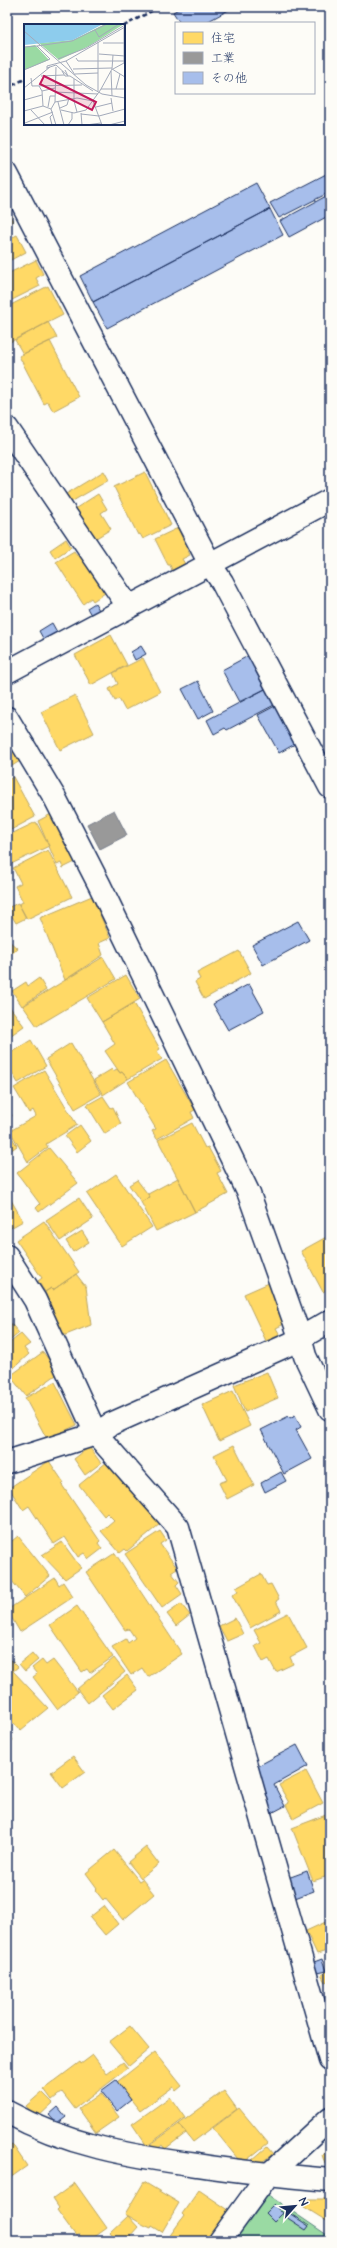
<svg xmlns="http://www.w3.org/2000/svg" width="337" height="2248" font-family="'Architects Daughter','Klee One',sans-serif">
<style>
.green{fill:#9adaa3;stroke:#5a8480}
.homes{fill:#ffd966;stroke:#bba664}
.industry{fill:#999;stroke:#737987}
.building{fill:#a7beeb;stroke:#1b2f5e}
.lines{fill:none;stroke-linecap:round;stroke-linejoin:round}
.minor-casing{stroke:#1b2f5e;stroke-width:25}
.path{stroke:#1b2f5e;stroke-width:2.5;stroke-dasharray:4 3;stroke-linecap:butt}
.minor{stroke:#fdfcf7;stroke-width:22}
.inset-road{fill:none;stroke:#a3aaba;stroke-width:1}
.view{fill:#c2185b;fill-opacity:0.15;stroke:#c2185b;stroke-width:2}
.inset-edge{fill:none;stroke:#1b2f5e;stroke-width:2}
</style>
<rect width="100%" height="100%" fill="#fdfcf7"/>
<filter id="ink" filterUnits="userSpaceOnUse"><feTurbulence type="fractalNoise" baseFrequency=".025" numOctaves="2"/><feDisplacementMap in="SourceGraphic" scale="8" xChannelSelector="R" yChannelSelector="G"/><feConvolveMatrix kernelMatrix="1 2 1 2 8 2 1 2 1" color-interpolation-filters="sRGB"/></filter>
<g filter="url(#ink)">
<path class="green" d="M268 2195 330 2237V2241H233Z"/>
<path class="homes" d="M7 208 13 221 7 224Z
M7 231 11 238 17 235 26 252 7 262Z
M36 260 43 274 36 278 40 286 10 301 7 295V274Z
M48 286 63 315 8 343 7 307Z
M48 322 57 338 23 354 15 340Z
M50 341 79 397 53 411 48 402 44 404 19 356Z
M104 471 109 480 71 502 66 494Z
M145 472 171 525 143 539 140 534 138 535 114 487Z
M98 494 107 509 101 513 111 529 93 540 73 510Z
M178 528 190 555 182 559 185 564 172 570 170 565H168L155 539Z
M66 539 71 547 55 558 50 550Z
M74 551 77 556 81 554 105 593 93 601 91 598 83 604 56 562Z
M111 635 127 665 91 685 75 655Z
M143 658 160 692 125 710 119 699 115 701 109 689 118 684 113 673Z
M75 695 94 733 60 750 41 712Z
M7 739 20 761 7 769Z
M13 777 35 817 7 832V781Z
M53 813 77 861 63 868 61 863 57 865 38 821Z
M36 822 49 846 7 866V836Z
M48 850 72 897 27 919 19 904 23 902 15 886 21 883 13 868Z
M92 896 110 938 99 943 103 955 65 980 40 918Z
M18 903 26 918 16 923 7 908Z
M7 939 18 949 7 956Z
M239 951 251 973 204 999 195 982 200 979 197 973Z
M103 957 116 979 37 1026 23 1006Z
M126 975 140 999 102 1022 87 998Z
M39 978 46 990 22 1006 12 991 26 982 28 986Z
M7 1003 24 1026 7 1038Z
M134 1003 160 1049 157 1051 162 1059 128 1079 122 1072 120 1073 105 1051 115 1044 102 1022Z
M31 1040 46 1066 18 1083 7 1064V1055Z
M71 1043 101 1094 75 1109 46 1059Z
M166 1060 195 1110 191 1112 194 1118 157 1139 152 1131 156 1129 128 1082Z
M112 1069 113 1071 117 1069 120 1073 122 1072 128 1079 103 1095 94 1080Z
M44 1070 77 1125 46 1144 48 1147 28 1162 10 1131 36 1116 33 1110 29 1113 14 1088Z
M103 1096 111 1108 113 1107 121 1124 105 1134 87 1105Z
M7 1106 12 1116 7 1119Z
M192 1123 205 1148 208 1147 221 1171 217 1173 228 1194 195 1212 158 1140Z
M80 1125 91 1141 77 1152 65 1136Z
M7 1129 17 1146 7 1153Z
M49 1148 78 1183 39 1212 36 1208 40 1204 17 1173Z
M116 1174 152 1227 122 1246 87 1194Z
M178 1178 195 1212 156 1231 141 1202 150 1197 148 1194Z
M137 1180 150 1197 141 1202 129 1185Z
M7 1193 23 1221 7 1230Z
M79 1198 93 1219 60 1241 46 1220Z
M44 1221 79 1272 53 1290 51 1288 45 1292 38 1281 42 1278 16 1240Z
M82 1231 89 1242 73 1252 66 1241Z
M330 1235V1288L323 1292 301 1251Z
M76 1274 86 1287 91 1325 63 1336 45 1292 51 1288 53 1290Z
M7 1277 14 1285 7 1291Z
M269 1283 286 1323 276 1328 280 1335 266 1341 244 1294Z
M7 1319 19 1333 7 1343Z
M21 1334 30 1344 24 1348 29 1354 7 1374V1345Z
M43 1352 59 1373 26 1396 10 1376Z
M267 1372 278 1398 245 1412 234 1385Z
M55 1382 77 1425 47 1439 25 1398Z
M233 1391 250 1426 219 1441 202 1405Z
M234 1445 254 1485 227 1499 219 1483 227 1480 214 1455Z
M89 1447 101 1463 85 1475 74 1459Z
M49 1461 64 1483 62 1485 100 1541 98 1543 102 1549 89 1559 84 1553 78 1557 65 1537 54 1544 29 1506 23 1510 9 1488Z
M107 1462 160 1524 127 1551 125 1549 120 1553 101 1531 114 1520 107 1513 104 1516 79 1485Z
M160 1531 166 1540 160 1544 177 1568 171 1572 179 1582 176 1585 182 1594 162 1608 125 1554Z
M18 1536 50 1576 25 1597 7 1575V1545Z
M62 1542 81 1568 65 1579 42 1555Z
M115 1553 182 1654 148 1677 142 1668 131 1675 112 1647 126 1639 128 1643 135 1638 129 1629 125 1630 86 1572Z
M261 1574 267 1585 271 1584 279 1599 276 1601 281 1611 250 1628 232 1595 238 1591 236 1588Z
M55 1578 59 1585 63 1582 73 1597 20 1632 7 1610Z
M181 1604 190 1615 176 1626 167 1614Z
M77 1606 113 1657 90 1673 87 1669 82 1672 50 1625Z
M288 1613 307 1648 290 1657 293 1664 276 1672 269 1659 263 1662 255 1646 261 1643 254 1630Z
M235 1618 243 1634 227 1641 219 1626Z
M32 1653 38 1660 25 1671 19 1664Z
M9 1658 18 1667 13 1671 48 1708 21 1730 7 1719V1659Z
M114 1658 125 1672 88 1703 77 1689Z
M42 1660 46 1665 53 1660 78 1692 57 1709 33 1677 37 1674 32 1668Z
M127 1675 138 1690 113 1709 102 1695Z
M7 1732 13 1740 7 1745Z
M73 1756 85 1772 63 1788 51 1772Z
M306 1771 323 1803 293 1819 286 1805 289 1803 279 1785Z
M326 1815 330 1826V1881L328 1876 313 1881 292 1828Z
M146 1847 159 1864 141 1878 128 1862Z
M114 1850 139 1881 142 1879 154 1894 123 1920 105 1898 103 1900 95 1890 97 1888 86 1873Z
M104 1906 118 1924 105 1935 90 1917Z
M330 1920V1950L317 1954 306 1931Z
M330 1970V1980L325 1982 321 1975Z
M130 2026 149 2049 129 2066 109 2042Z
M155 2052 182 2086 176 2091 173 2087 140 2111 117 2082Z
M93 2055 107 2074 123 2062 128 2068 75 2109 62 2092 52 2100 44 2089 80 2062 81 2064Z
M224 2091 237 2109 193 2142 179 2124Z
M42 2092 53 2103 37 2118 26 2106Z
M101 2093 119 2117 96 2133 79 2109Z
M170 2097 185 2118 147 2146 132 2124Z
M239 2108 268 2143 242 2164 213 2128Z
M179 2124 186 2133 165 2149 162 2145 155 2151 150 2145Z
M12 2144 27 2166 7 2180V2147Z
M267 2147 273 2154 256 2166 252 2160Z
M330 2151V2164H325L322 2155Z
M144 2182 179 2203 162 2232 152 2226 151 2228 144 2225 125 2214Z
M75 2183 107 2228 89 2241H84L79 2234 76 2236 57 2210 59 2208 53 2199Z
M199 2190 230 2211 207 2241H166L184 2216 182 2214Z
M305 2199H327L330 2201V2223L301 2205Z
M128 2216 138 2227 130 2236 135 2241H117L110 2233Z"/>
<path class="industry" d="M114 810 127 835 100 849 87 824Z"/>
<path class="building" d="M182 7H234L205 23H180L173 12Z
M330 172V192L279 218 270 203Z
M256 183 270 209 93 302 80 276Z
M330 194V215L289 237 280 221Z
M270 209 283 235 107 328 93 302Z
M95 603 99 610 91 615 87 608Z
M52 623 57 632 44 640 39 631Z
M141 646 146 654 135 660 131 652Z
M248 656 265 689 239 702 222 670Z
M198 681 213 711 198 719 182 689Z
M267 688 276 704 227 730 225 728 214 734 207 720Z
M275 706 295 744 279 753 258 715Z
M298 921 309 940 263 965 252 945Z
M249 984 264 1011 228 1030 213 1004Z
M295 1415 301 1427 296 1430 312 1459 284 1474 261 1430 289 1416 290 1418Z
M281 1472 286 1481 265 1492 261 1483Z
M297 1745 308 1766 274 1785 285 1806 268 1815 254 1768Z
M307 1871 314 1891 295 1898 288 1878Z
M322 1959 326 1971 317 1973 314 1962Z
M116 2080 131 2100 117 2111 101 2091Z
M58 2107 66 2117 57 2124 49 2115Z
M274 2204 283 2213 274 2222 265 2213Z
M286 2211 309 2226 306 2230 283 2215Z"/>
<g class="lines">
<defs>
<path id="minor" d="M7 174 210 564 222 582 330 787
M7 428 128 606
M7 672 330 500
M7 718 55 798 100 886 249 1194 300 1337 305 1356 330 1409
M7 1256 35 1300 96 1434 178 1527 330 2060
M7 1462 96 1434 111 1424 290 1344 330 1321
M7 2112C67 2145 130 2156 197 2165 241 2172 285 2176 330 2180
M220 2241 268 2175 330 2118"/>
</defs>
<use href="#minor" class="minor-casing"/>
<path class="path" d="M124 26 159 7
M7 88 25 79"/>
<use href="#minor" class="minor"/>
</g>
</g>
<g transform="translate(24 24)">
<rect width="101" height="101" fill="#fdfcf7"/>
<path d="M81 0H100L65 22 35 36 15 19 49 16ZM11 21 25 36 0 46V23Z" fill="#9adaa3"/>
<path d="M0 0H79L49 16 0 21Z" fill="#8dcced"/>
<path class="inset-road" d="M100 3V39M71 6 75 13 95 0M0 7 62 61 78 70 101 74M74 18V67M79 19H101M13 22 48 17 83 0M0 23 13 22 26 35 0 46M75 30 101 32M52 34 54 37H100M34 35 62 24 101 1M42 37 101 3M23 44 32 41 44 52 41 46M23 45V42L42 37 51 51M49 45 88 44M88 45 101 53M89 45 100 39M38 47 41 52H46L69 67M87 47 88 72M51 50 74 49M17 52 40 51M7 54 8 62 58 61M50 55V77L53 88M15 62 18 67 19 82M0 64 26 43M77 65 88 45 89 31M92 65 96 50M18 67 31 64M31 68 74 70M75 68 77 65H101M87 74 89 87M0 76 18 71M31 78 53 74 69 77 78 101M34 78 40 101M24 83 26 72H31M72 83 88 79M36 84 43 81 45 74M27 85 31 78 32 43M7 86 21 101M37 86 50 89 62 86 75 68M0 87 19 82 27 85 32 101M57 89 58 101M57 90 75 92 101 85M1 99 29 88M28 101 26 93 29 90M44 101 48 95V88M62 101 77 99M85 101 101 97"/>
<path class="view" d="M20 52 72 78 68 86 16 60Z"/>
<rect width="101" height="101" class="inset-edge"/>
</g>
<rect width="337" height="2248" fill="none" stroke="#fdfcf7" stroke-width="24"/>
<rect x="12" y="12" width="313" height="2224" fill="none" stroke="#1b2f5e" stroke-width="1.5" filter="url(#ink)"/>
<rect x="175" y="22" width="140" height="72" fill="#fdfcf7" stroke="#a3aaba"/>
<rect x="183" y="32" width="20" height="12" fill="#ffd966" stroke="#a3aaba"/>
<text x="211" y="42" font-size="12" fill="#1b2f5e">住宅</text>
<rect x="183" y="52" width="20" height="12" fill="#999999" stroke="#a3aaba"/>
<text x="211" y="62" font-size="12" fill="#1b2f5e">工業</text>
<rect x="183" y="72" width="20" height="12" fill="#a7beeb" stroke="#a3aaba"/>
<text x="211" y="82" font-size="12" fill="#1b2f5e">その他</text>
<g transform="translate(295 2206) rotate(63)" stroke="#fdfcf7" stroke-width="3" paint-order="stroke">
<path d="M0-3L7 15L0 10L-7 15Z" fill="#1b2f5e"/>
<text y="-6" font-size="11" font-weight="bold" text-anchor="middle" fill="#1b2f5e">N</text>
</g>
</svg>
